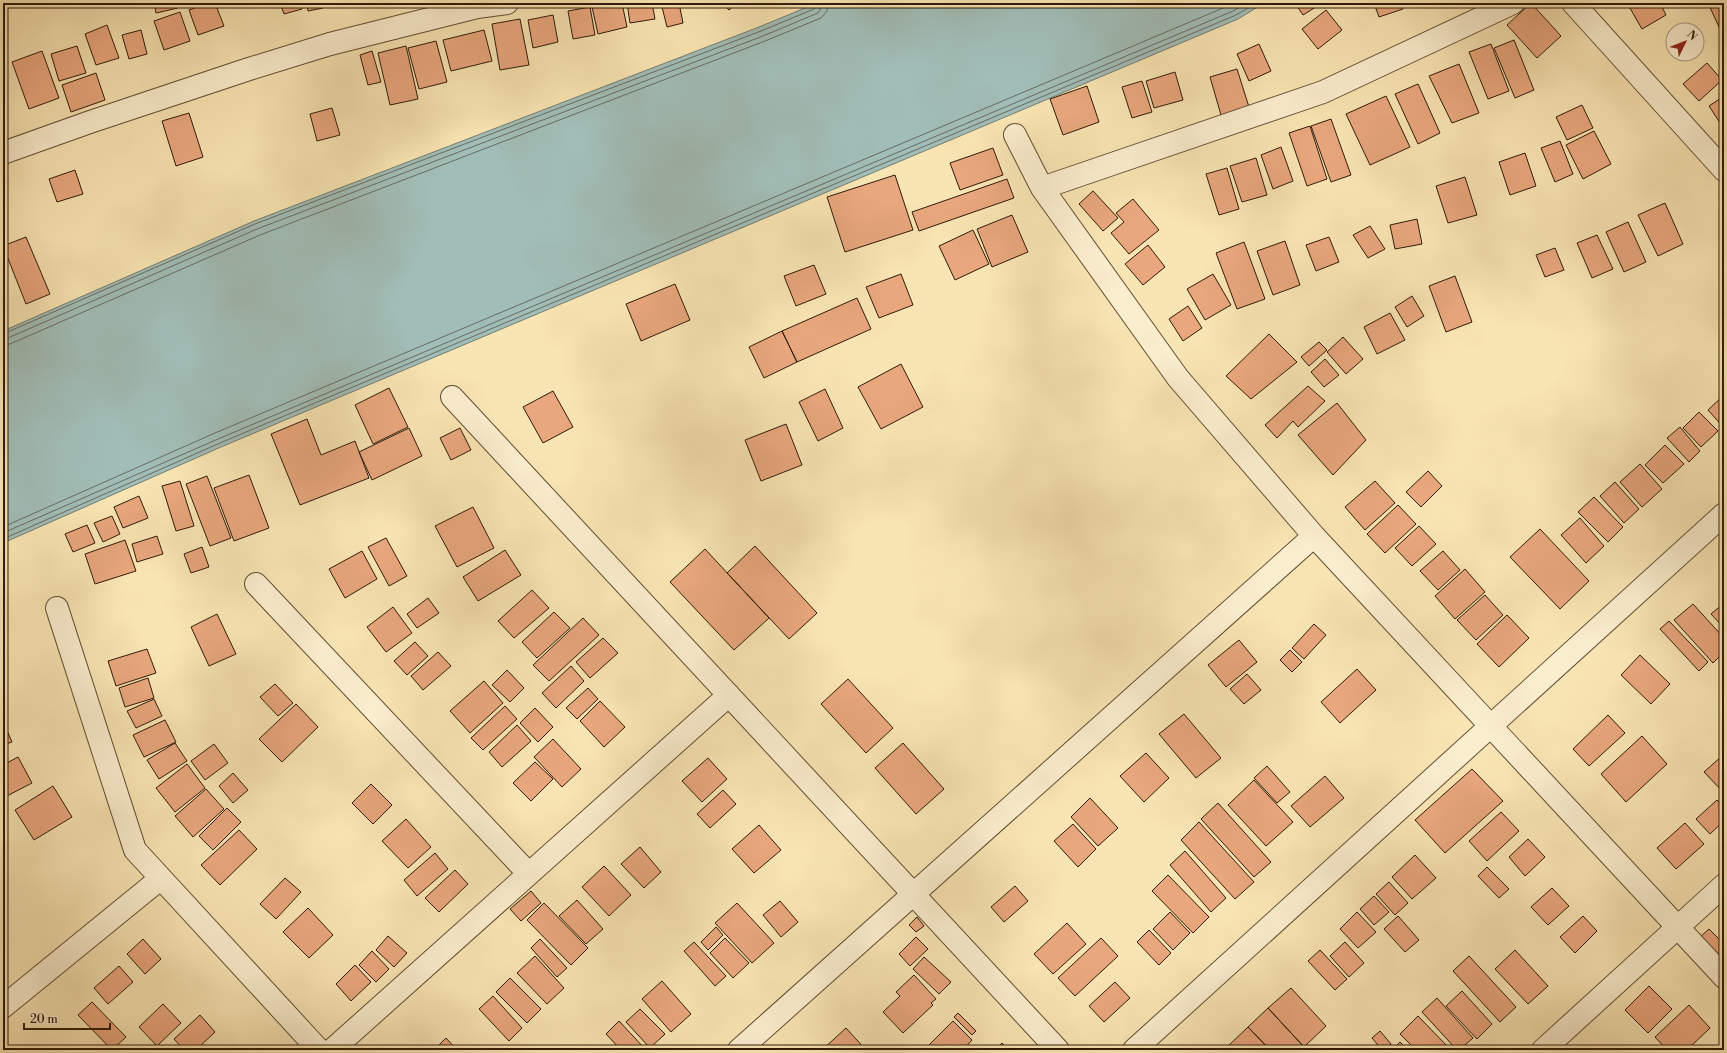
<svg xmlns="http://www.w3.org/2000/svg" width="1727" height="1053" font-family="'Libre Bodoni',serif">
<style>
.water{fill:#a1bdb7;stroke:#747c72}
.lines{fill:none;stroke-linecap:round;stroke-linejoin:round}
.shore{stroke:#686c60;stroke-width:1}
.building{fill:#e9a77d;stroke:#301a0a}
.minor-casing{stroke:#624d34;stroke-width:24}
.minor{stroke:#fbeece;stroke-width:22}
</style>
<rect width="100%" height="100%" fill="#f9e5b3"/>
<filter id="stains"><feTurbulence type="fractalNoise" baseFrequency=".005" numOctaves="4"/><feColorMatrix values="0 0 0 0 .2 0 0 0 0 .09 0 0 0 0 .02 0 0 0 .5 -.17"/></filter>
<radialGradient id="worn" r=".72"><stop offset=".6" stop-color="#630" stop-opacity="0"/><stop offset="1" stop-color="#630" stop-opacity=".3"/></radialGradient>
<path class="water" d="M817 3H1264L1238 19 221 447 3 543V331L254 221 759 27Z"/>
<g class="lines">
<path class="shore" d="M3 334 255 224 761 31 814 9 817 3
M3 339 8 338 257 229 763 36 818 13 821 8 822 3
M3 345 10 344 260 235 765 41 821 18 827 11 828 3
M3 527 215 433 1235 3
M3 533 218 439 1233 11 1247 3
M3 539 220 443 1236 15 1257 3"/>
</g>
<path class="building" d="M154 3H176L178 8 156 13Z
M207 3H215L224 26 198 35 189 10Z
M280 3H300L302 9 284 14Z
M307 3H322L323 8 308 11Z
M613 3H622L627 27 598 34 592 7Z
M627 3H652L655 19 630 23Z
M661 3H679L683 23 667 27Z
M722 3H737L729 10Z
M1295 3H1317L1319 5 1303 15Z
M1374 3H1400L1403 9 1379 17Z
M1531 3 1561 36 1537 58 1507 25Z
M1627 3H1660L1666 15 1642 29Z
M1708 3H1724V25L1719 27Z
M590 7 595 35 573 39 568 11Z
M1326 10 1342 30 1318 49 1302 29Z
M180 12 190 41 164 50 154 21Z
M553 15 558 42 533 48 528 20Z
M520 19 529 65 500 70 492 24Z
M107 25 119 58 96 65 85 34Z
M141 30 147 54 129 59 122 35Z
M484 30 492 61 451 71 443 40Z
M1514 40 1534 90 1515 98 1494 48Z
M436 41 447 82 419 89 408 48Z
M1259 44 1271 71 1249 81 1237 54Z
M1491 44 1509 91 1488 99 1469 52Z
M77 46 86 73 59 81 51 54Z
M406 46 418 99 390 105 378 53Z
M42 51 59 98 29 109 12 62Z
M372 51 381 82 368 85 360 55Z
M1707 63 1722 80 1699 101 1683 84Z
M1459 64 1479 113 1452 123 1429 76Z
M1237 69 1249 107 1221 115 1210 77Z
M1175 72 1183 100 1154 108 1146 81Z
M96 73 105 100 71 112 62 85Z
M1142 81 1152 112 1132 118 1122 87Z
M1418 84 1440 133 1418 144 1395 94Z
M1087 86 1099 122 1063 135 1050 99Z
M1386 96 1410 147 1370 165 1346 114Z
M1724 96V129L1709 106Z
M1582 105 1593 128 1567 140 1556 117Z
M332 108 340 135 317 141 310 114Z
M189 113 203 157 176 166 162 121Z
M1331 119 1351 175 1331 182 1311 126Z
M1310 126 1327 179 1307 186 1289 133Z
M1594 131 1611 164 1583 179 1566 145Z
M1560 141 1573 174 1555 182 1541 148Z
M1281 147 1293 181 1273 189 1261 155Z
M993 148 1003 175 960 190 950 163Z
M1525 153 1536 186 1510 195 1499 162Z
M1256 158 1267 195 1242 202 1230 166Z
M1227 168 1239 209 1219 215 1206 174Z
M75 170 83 194 57 202 49 179Z
M895 175 913 230 845 252 827 197Z
M1465 177 1477 215 1448 223 1436 186Z
M1007 179 1014 198 919 231 912 212Z
M1093 191 1118 218 1103 231 1079 204Z
M1133 199 1159 230 1129 254 1111 233 1124 222 1116 213Z
M1665 203 1683 244 1658 256 1638 215Z
M1012 215 1028 252 992 267 977 229Z
M1417 219 1422 244 1395 249 1390 225Z
M1628 222 1646 262 1624 272 1606 232Z
M1370 226 1385 249 1368 258 1353 235Z
M973 230 989 264 955 280 939 246Z
M1597 235 1613 269 1592 278 1577 243Z
M26 237 50 294 26 304 3 246Z
M1329 237 1339 262 1316 271 1306 245Z
M1285 241 1300 285 1273 295 1257 251Z
M1244 242 1265 299 1237 309 1216 253Z
M1148 245 1165 267 1143 285 1125 264Z
M1555 248 1564 270 1545 277 1536 255Z
M814 265 826 294 796 306 784 276Z
M901 274 913 305 879 318 866 287Z
M1213 274 1231 305 1205 320 1187 289Z
M1455 276 1472 322 1446 332 1429 286Z
M675 284 690 320 641 341 626 304Z
M1412 296 1424 316 1407 327 1395 307Z
M857 298 871 329 797 362 782 331Z
M1188 306 1202 328 1183 341 1169 319Z
M1390 313 1405 340 1377 354 1364 327Z
M782 331 797 362 764 378 749 347Z
M1269 334 1297 362 1251 399 1226 376Z
M1343 337 1363 359 1346 374 1327 352Z
M1319 342 1327 350 1309 366 1301 357Z
M1325 359 1339 375 1324 387 1311 372Z
M901 364 923 407 881 429 858 387Z
M1308 386 1325 401 1298 427 1293 421 1277 438 1265 425Z
M389 388 408 427 373 444 355 405Z
M825 389 843 428 818 441 799 402Z
M553 391 573 427 543 443 523 407Z
M1724 395V428L1708 410Z
M1337 403 1366 440 1333 475 1298 435Z
M1699 412 1718 431 1701 447 1683 428Z
M307 419 321 455 355 441 369 478 300 505 271 434Z
M786 424 802 465 761 481 745 440Z
M1680 427 1700 451 1689 462 1667 438Z
M409 428 422 456 372 480 359 452Z
M460 428 471 450 451 460 440 438Z
M1665 445 1684 464 1663 483 1645 465Z
M1640 464 1662 489 1642 507 1620 482Z
M1428 471 1442 486 1421 507 1406 492Z
M249 475 269 528 234 541 214 488Z
M207 476 231 538 210 546 186 484Z
M180 481 194 526 176 531 162 486Z
M1375 481 1395 503 1365 530 1345 507Z
M1615 482 1639 509 1624 523 1600 496Z
M139 496 148 518 123 528 114 507Z
M1594 497 1623 527 1608 542 1578 512Z
M1398 505 1416 524 1385 553 1367 534Z
M473 507 494 548 457 567 435 526Z
M112 516 120 534 103 542 94 523Z
M1580 518 1604 546 1586 563 1561 535Z
M87 525 95 543 73 552 65 534Z
M1419 526 1436 544 1412 566 1395 548Z
M1540 529 1589 581 1560 609 1510 557Z
M157 536 163 554 137 562 132 544Z
M386 538 407 576 389 586 368 547Z
M125 540 136 571 95 584 85 554Z
M755 546 817 613 789 639 727 573Z
M202 547 209 567 191 573 184 554Z
M705 549 769 618 734 650 670 582Z
M505 550 521 575 478 601 463 577Z
M362 551 377 579 345 598 329 569Z
M1443 551 1460 570 1438 590 1420 571Z
M1465 569 1485 592 1455 619 1435 596Z
M532 590 549 608 514 638 498 621Z
M1485 595 1503 615 1476 640 1457 620Z
M428 598 439 613 417 628 407 614Z
M1724 603V628L1711 614Z
M1693 604 1724 638V652L1713 663 1674 620Z
M393 607 412 633 386 652 367 627Z
M554 612 570 628 537 658 522 642Z
M217 614 236 654 209 666 191 627Z
M1507 615 1529 638 1499 667 1477 644Z
M583 618 599 635 549 681 533 665Z
M1669 621 1708 662 1699 671 1660 629Z
M1314 624 1326 635 1304 659 1292 648Z
M603 638 618 653 590 678 576 662Z
M1239 640 1257 662 1226 687 1208 665Z
M415 642 428 656 407 675 394 661Z
M147 649 156 673 116 686 108 661Z
M1290 650 1302 662 1292 672 1280 660Z
M438 652 451 666 423 690 411 676Z
M1640 655 1670 684 1651 704 1621 675Z
M571 666 584 681 556 708 542 693Z
M1357 669 1376 690 1340 723 1321 702Z
M507 670 524 688 510 702 492 685Z
M1247 674 1261 690 1244 704 1230 689Z
M148 678 154 698 125 707 119 688Z
M848 679 893 728 866 753 821 704Z
M484 681 503 703 470 733 450 711Z
M275 684 293 703 278 716 260 697Z
M588 688 598 699 577 719 566 708Z
M154 699 162 716 136 728 127 711Z
M600 701 625 727 604 747 580 721Z
M296 704 318 727 282 762 259 739Z
M505 706 517 719 483 750 471 738Z
M535 708 553 727 538 742 520 723Z
M1184 714 1221 758 1196 778 1159 734Z
M1608 715 1625 733 1589 766 1573 749Z
M165 720 176 742 144 757 133 735Z
M3 721 12 742 3 745Z
M517 725 531 741 502 767 489 752Z
M1642 736 1667 764 1626 802 1601 774Z
M553 739 581 769 562 787 534 757Z
M175 743 187 761 159 779 147 760Z
M903 743 944 789 916 814 875 768Z
M214 744 228 763 205 780 191 761Z
M1146 753 1169 778 1144 802 1120 776Z
M1722 756 1724 757V793L1704 772Z
M18 757 32 783 3 798V765Z
M708 758 727 779 702 802 682 781Z
M535 762 553 779 531 801 513 783Z
M187 764 205 788 175 812 156 788Z
M1267 766 1290 792 1277 803 1254 778Z
M1472 769 1503 801 1445 853 1415 820Z
M233 773 248 790 233 803 219 786Z
M1325 776 1344 798 1310 827 1291 806Z
M1254 780 1293 822 1266 846 1228 805Z
M371 784 392 805 373 824 352 803Z
M53 786 72 817 34 840 15 810Z
M206 789 224 809 193 837 175 816Z
M723 790 736 804 710 828 697 814Z
M1090 798 1118 828 1098 846 1071 817Z
M1717 800 1724 808V821L1710 834 1696 819Z
M1218 803 1271 862 1254 877 1201 819Z
M227 808 241 822 213 850 199 836Z
M1501 812 1519 831 1487 861 1469 841Z
M406 819 431 847 408 868 382 841Z
M1199 822 1254 882 1235 899 1181 840Z
M1685 823 1704 844 1676 869 1657 848Z
M1073 824 1096 849 1078 867 1054 841Z
M759 825 781 850 754 873 732 849Z
M239 830 257 849 220 885 201 865Z
M1528 839 1545 857 1525 876 1509 857Z
M640 847 661 872 644 888 621 864Z
M1185 851 1226 898 1211 912 1170 865Z
M435 853 448 869 417 896 404 880Z
M1415 855 1436 878 1412 899 1392 877Z
M604 866 631 895 609 916 582 887Z
M1487 867 1509 889 1499 898 1478 876Z
M455 870 468 884 439 912 425 898Z
M1168 875 1209 917 1193 933 1152 891Z
M285 878 301 892 276 919 260 904Z
M1389 882 1408 903 1395 915 1376 894Z
M1015 886 1028 901 1004 922 991 907Z
M1552 888 1569 906 1548 925 1531 907Z
M531 891 541 903 521 921 510 909Z
M1374 896 1389 912 1374 925 1360 909Z
M577 900 603 929 586 944 559 916Z
M780 901 798 922 781 937 763 915Z
M544 903 588 948 571 965 527 920Z
M737 903 774 943 752 963 715 923Z
M308 908 333 935 309 958 283 932Z
M1170 912 1190 933 1173 950 1153 929Z
M1357 912 1376 932 1358 948 1340 929Z
M1398 916 1419 940 1405 952 1384 929Z
M1583 916 1597 931 1575 953 1560 937Z
M917 917 924 926 916 932 909 925Z
M1067 923 1086 944 1053 974 1034 954Z
M716 927 723 935 708 950 701 942Z
M1709 929 1724 944V952L1718 957 1699 938Z
M1149 930 1171 953 1159 965 1137 942Z
M388 936 407 953 394 967 376 950Z
M916 937 928 949 910 966 899 954Z
M725 938 749 963 733 978 710 953Z
M1101 938 1118 956 1075 996 1058 978Z
M143 939 161 959 145 974 127 954Z
M540 939 567 968 557 977 531 948Z
M694 942 726 976 715 986 684 951Z
M1345 942 1364 963 1349 977 1330 956Z
M1320 950 1347 979 1335 990 1308 961Z
M1515 950 1548 986 1528 1004 1495 969Z
M372 951 389 969 376 982 359 965Z
M535 956 564 988 547 1004 517 973Z
M1469 956 1516 1007 1500 1022 1453 971Z
M924 957 951 982 939 994 913 969Z
M355 965 371 982 351 1001 336 984Z
M119 966 133 982 108 1004 94 988Z
M914 975 936 999 931 1003 933 1005 903 1033 883 1012 900 996 896 992Z
M510 978 541 1009 527 1023 496 992Z
M662 981 691 1014 671 1032 642 999Z
M1115 982 1130 998 1104 1022 1089 1006Z
M1649 986 1672 1009 1648 1033 1625 1010Z
M1291 988 1326 1026 1304 1047 1268 1008Z
M1462 991 1492 1024 1477 1039 1446 1006Z
M493 996 522 1028 509 1041 479 1009Z
M1437 998 1473 1038 1459 1050H1457L1422 1012Z
M92 1002 126 1037 112 1050 78 1015Z
M163 1004 181 1023 157 1046 139 1027Z
M1689 1005 1710 1028 1687 1050H1667L1655 1037Z
M1268 1008 1304 1047 1301 1050H1270L1248 1027Z
M640 1009 665 1034 650 1048 626 1022Z
M958 1013 976 1031 972 1035 954 1017Z
M200 1015 215 1032 196 1050H184L174 1039Z
M1418 1016 1451 1050H1416L1400 1034Z
M619 1021 646 1050H621L606 1034Z
M953 1021 972 1040 963 1050H930L927 1047Z
M1248 1027 1270 1050H1226L1225 1049Z
M846 1028 866 1050H822Z
M1380 1031 1391 1044 1384 1050H1382L1372 1038Z
M446 1038 457 1050H434Z
M1400 1042 1408 1050H1392Z
M1002 1043 1009 1050H995Z
M781 1045 786 1050H775Z"/>
<g class="lines">
<defs>
<path id="minor" d="M1573 3 1724 170
M1015 135 1042 188 1178 378 1314 536 1724 977
M3 153 90 122 249 69 330 44 477 7 507 3
M1042 188 1323 92 1513 3
M452 397 1058 1050
M256 584 529 874
M57 608 135 850 319 1050
M3 1007 160 879
M332 1050 729 695
M739 1050 1314 536
M1134 1050 1724 514
M1543 1050 1724 885"/>
</defs>
<use href="#minor" class="minor-casing"/>
<use href="#minor" class="minor"/>
</g>
<rect width="1727" height="1053" fill="none" stroke="#f9e5b3" stroke-width="16"/>
<rect x="4" y="4" width="1719" height="1045" fill="none" stroke="#301a0a" stroke-width="2"/>
<rect x="8" y="8" width="1711" height="1037" fill="none" stroke="#301a0a"/>
<g transform="translate(1685 42) rotate(47)"><circle r="19" fill="#fbeece" stroke="#aa9980"/>
<path d="M0-3L7 15L0 10L-7 15Z" fill="#8f2418"/>
<text y="-6" font-size="11" font-weight="bold" text-anchor="middle" fill="#301a0a">N</text>
</g>
<path d="M24 1023v6h86v-6" fill="none" stroke="#301a0a" stroke-width="2"/>
<text x="30" y="1023" font-size="12" fill="#301a0a" stroke="#fbeece" stroke-width="3" paint-order="stroke">20 m</text>
<rect width="100%" height="100%" filter="url(#stains)"/>
<rect width="100%" height="100%" fill="url(#worn)"/>
</svg>
